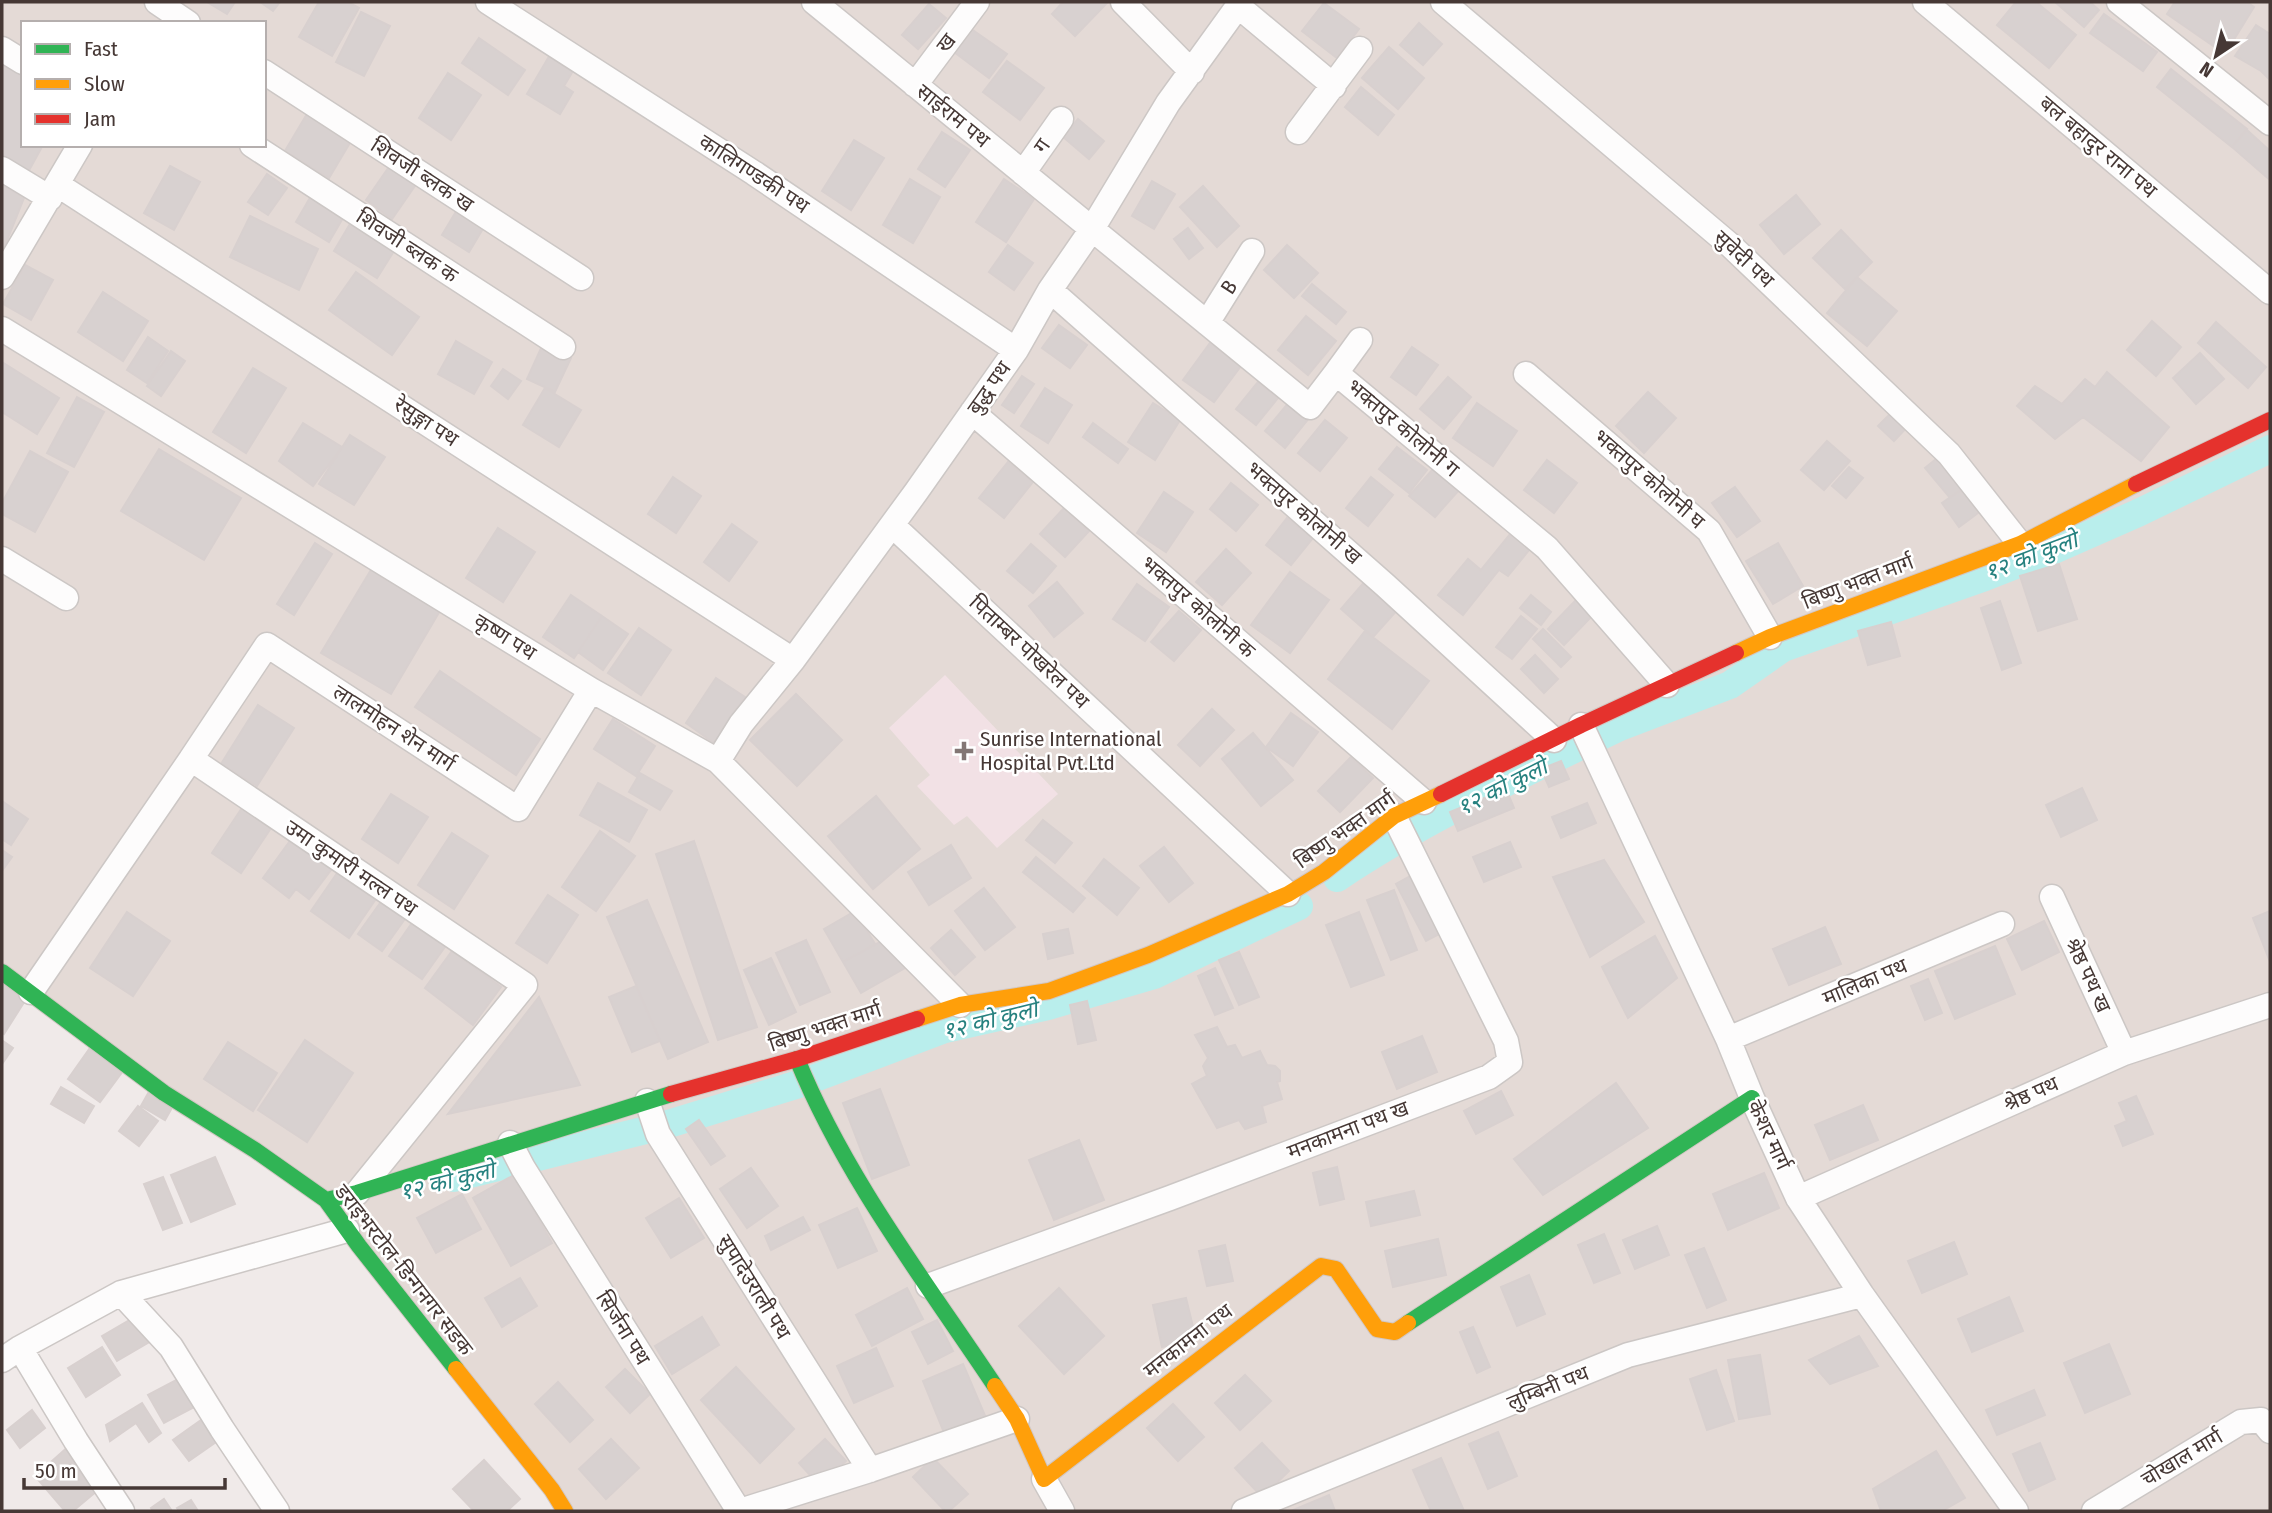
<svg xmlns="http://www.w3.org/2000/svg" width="2272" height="1513" font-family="'Fira Sans Condensed','Noto Sans Devanagari',sans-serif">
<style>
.residential{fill:#e4dad6;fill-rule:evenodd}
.medical{fill:#f2e1e5}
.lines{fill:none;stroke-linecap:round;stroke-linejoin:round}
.canal{stroke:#b9eeec;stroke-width:28}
.building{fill:#d8d1d0;stroke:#d8d0cf;stroke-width:2}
.street-casing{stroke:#ccc7c5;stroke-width:27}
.fast-casing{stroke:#d2c7c3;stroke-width:18}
.slow-casing{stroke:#d2c7c3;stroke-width:18}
.jam-casing{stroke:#d2c7c3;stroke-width:18}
.street{stroke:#fdfcfc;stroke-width:24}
.fast{stroke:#30b455;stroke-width:16}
.slow{stroke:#ff9f0a;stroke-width:16}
.jam{stroke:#e5322d;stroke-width:16}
.poi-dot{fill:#827674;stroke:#fff;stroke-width:2.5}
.labels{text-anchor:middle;stroke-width:5;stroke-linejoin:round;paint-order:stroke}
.street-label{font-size:21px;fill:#463835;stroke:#fff}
.poi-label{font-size:21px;fill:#463835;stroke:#fff;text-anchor:start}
.water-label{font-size:23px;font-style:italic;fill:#26817f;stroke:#fff}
</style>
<rect width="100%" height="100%" fill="#f0eae9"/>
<path class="residential" d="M2 2H2270V1511H569L326 1200 2 971ZM23 23H264V145H23Z"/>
<path class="medical" d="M945 675 1058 794 997 848 967 816 954 825 917 786 930 775 889 728Z"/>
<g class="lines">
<path class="canal" d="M1595 739 1620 727 1730 685 1783 648 1985 577 2054 550 2138 513 2270 449
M1337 878C1419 823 1509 781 1597 738
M454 1178 662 1126 802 1083 945 1029 1048 1006 1154 975 1299 906"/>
</g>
<path class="building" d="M207 2H235L227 14Z
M260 2H280L273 11Z
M319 2H348L359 8 332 56 299 37Z
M1063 2H1106L1107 3 1075 36 1052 14Z
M2016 2H2036L2076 35 2049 68 1997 25Z
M2055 2H2090L2099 10 2084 27Z
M2175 2H2247L2254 7 2225 54 2167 14Z
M1324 3 1359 29 1337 58 1302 31Z
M929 4 946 18 918 49 902 35Z
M361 12 390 26 364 76 336 62Z
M2104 14 2157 52 2143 71 2090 33Z
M1419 23 1442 44 1423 65 1400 45Z
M2256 25 2270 34V80L2261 71 2235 56Z
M967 26 1007 54 989 78 950 49Z
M479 38 525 70 508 95 462 63Z
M1389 47 1424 78 1398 109 1362 78Z
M551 53 576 66 564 86 573 92 560 114 527 94Z
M2 54 23 67V145H43L27 174 2 159Z
M1007 61 1044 88 1020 120 983 92Z
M2171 69 2247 129 2232 147 2157 87Z
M448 73 481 95 451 140 419 118Z
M1361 87 1394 115 1378 135 1345 107Z
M307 114 351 141 329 178 285 151Z
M1078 119 1104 141 1089 159 1063 137Z
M2247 130 2270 151V180L2232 147Z
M942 132 970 150 945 187 918 169Z
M854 140 884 158 851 210 822 191Z
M391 164 417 183 392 219 366 200Z
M170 166 200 182 174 230 144 213Z
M267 174 287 188 268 215 248 202Z
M910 179 940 197 913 243 883 225Z
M1004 179 1034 199 1006 242 976 222Z
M1152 181 1175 194 1154 229 1132 216Z
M318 184 351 204 329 242 296 222Z
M2 185 24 198 2 253Z
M1203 186 1239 226 1217 247 1180 207Z
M1796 195 1820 224 1784 254 1760 225Z
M460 205 487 222 469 252 442 235Z
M250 216 318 249 299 290 230 257Z
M350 224 394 251 377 278 334 251Z
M1188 228 1203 248 1189 259 1174 239Z
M1841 230 1872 262 1845 289 1813 258Z
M1008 245 1033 263 1014 290 989 272Z
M1287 245 1318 273 1294 298 1264 270Z
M25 265 53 280 31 320 3 304Z
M356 272 419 317 392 355 329 310Z
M1857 277 1897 311 1867 346 1827 313Z
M1312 284 1346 312 1336 324 1302 296Z
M103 292 148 321 123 361 78 332Z
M1306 316 1336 341 1308 375 1278 350Z
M2152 321 2181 347 2156 376 2127 350Z
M2216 322 2266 367 2248 388 2198 343Z
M1059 325 1087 345 1070 368 1042 348Z
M148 337 168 351 147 383 127 370Z
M456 341 492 362 474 394 438 374Z
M1210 343 1241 366 1214 402 1183 380Z
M542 346 571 358 555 392 527 379Z
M1412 347 1438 365 1416 395 1391 377Z
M171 351 185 361 161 396 147 386Z
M2200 353 2224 379 2196 404 2173 378Z
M2 362 59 398 37 434 2 412Z
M253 368 286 388 246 453 213 432Z
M503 369 521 381 508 399 491 386Z
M2107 372 2169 427 2141 461 2083 417 2055 439 2017 406 2035 386 2062 404 2085 379 2095 387Z
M1022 376 1034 384 1014 413 1002 405Z
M1448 377 1471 397 1444 429 1420 409Z
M1258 382 1278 398 1256 425 1236 409Z
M545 388 581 410 559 447 523 425Z
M1045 388 1072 405 1048 443 1021 426Z
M1648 392 1676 418 1644 453 1616 426Z
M77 397 104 412 74 467 47 453Z
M1290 401 1310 417 1285 448 1265 431Z
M1153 403 1180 420 1155 460 1128 442Z
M1477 403 1517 431 1493 466 1453 438Z
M1895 409 1910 424 1894 441 1878 426Z
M1325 420 1347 438 1320 471 1298 453Z
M303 423 342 447 313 486 279 461Z
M1093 423 1128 449 1118 463 1083 437Z
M350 435 385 457 354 505 319 484Z
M1827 441 1850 461 1824 490 1801 470Z
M1397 447 1427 470 1409 493 1379 469Z
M159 449 241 498 204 560 121 511Z
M30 451 68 472 35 532 2 514V503Z
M1940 456 1965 487 1950 498 1925 468Z
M1547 460 1577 483 1554 513 1524 490Z
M1008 462 1033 482 1004 518 979 498Z
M1849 467 1863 478 1846 498 1832 486Z
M1434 468 1459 490 1435 517 1409 496Z
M673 477 701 496 676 533 648 514Z
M1371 477 1393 495 1368 526 1346 508Z
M1231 483 1258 505 1236 531 1210 509Z
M1735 487 1760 521 1737 537 1712 503Z
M1965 487 1982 510 1959 527 1942 503Z
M1164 492 1193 512 1166 552 1137 533Z
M1064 508 1089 531 1065 557 1040 534Z
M1287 518 1313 538 1291 565 1266 545Z
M732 524 757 542 729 581 704 562Z
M498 528 535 552 503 602 466 578Z
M1511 533 1530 549 1508 576 1499 570 1463 615 1438 595 1468 559 1481 570Z
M315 543 332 554 294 615 277 604Z
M1778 543 1803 586 1773 604 1746 561Z
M1031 544 1056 566 1033 593 1007 571Z
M1226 549 1251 573 1222 605 1196 582Z
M2059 564 2077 619 2038 631 2020 576Z
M372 568 441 609 391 694 321 653Z
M1290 572 1329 600 1290 653 1251 625Z
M1367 579 1399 608 1373 637 1341 609Z
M1057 582 1083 613 1054 637 1029 606Z
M1137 584 1169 607 1145 641 1113 619Z
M571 595 602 616 574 658 543 637Z
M1531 595 1551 612 1541 625 1520 608Z
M1576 600 1592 616 1564 645 1548 629Z
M2000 601 2021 663 2002 670 1981 608Z
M1179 611 1201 630 1174 661 1151 642Z
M602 616 628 634 603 670 578 652Z
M1521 616 1537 629 1512 659 1496 647Z
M1891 622 1900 656 1868 665 1858 631Z
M639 628 671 650 641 695 608 673Z
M1543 629 1571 657 1561 667 1533 639Z
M1365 631 1429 681 1392 729 1328 679Z
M1535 655 1558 679 1544 693 1521 669Z
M440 671 540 739 516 775 415 707Z
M716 678 745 697 714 743 686 723Z
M796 694 842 740 797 786 750 740Z
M258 705 294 728 257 786 221 764Z
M1212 709 1234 730 1200 766 1178 745Z
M1291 713 1318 732 1293 766 1266 747Z
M613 719 655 746 636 776 594 749Z
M1253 733 1293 780 1261 806 1222 759Z
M1351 757 1373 778 1340 812 1318 791Z
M1561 761 1569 779 1549 787 1541 769Z
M640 773 672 791 660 810 629 792Z
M598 783 647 810 629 842 580 815Z
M2082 788 2097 820 2061 837 2046 805Z
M1506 789 1514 808 1458 831 1450 812Z
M391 794 428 817 398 863 362 839Z
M876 796 920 849 873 889 828 836Z
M2 801 28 819 11 845 2 839Z
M1587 803 1596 823 1561 838 1552 817Z
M242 808 271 828 241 873 212 853Z
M1043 820 1072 843 1055 863 1026 840Z
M600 831 635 856 596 911 562 887Z
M452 833 488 856 454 909 418 885Z
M292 838 337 862 309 899 296 889 289 898 263 878Z
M694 841 757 1027 718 1040 656 854Z
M1510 842 1521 867 1484 882 1473 857Z
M951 845 971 878 929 905 908 872Z
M1164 847 1193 883 1169 902 1140 866Z
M2 850 12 857 2 871Z
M1036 857 1085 898 1073 912 1023 872Z
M1104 859 1139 888 1117 915 1083 886Z
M1604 860 1644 922 1590 957 1553 877Z
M342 866 380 893 349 938 311 911Z
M1412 875 1443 932 1426 941 1396 884Z
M984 888 1015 927 985 950 955 911Z
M1394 890 1417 950 1391 960 1367 900Z
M548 895 578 915 547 963 516 943Z
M383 899 407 916 382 951 358 934Z
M647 900 708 1042 668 1059 607 917Z
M855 911 875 944 843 962 824 929Z
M2270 911V962L2253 918Z
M127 912 170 941 133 996 90 968Z
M1359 912 1384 975 1351 987 1326 925Z
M414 920 447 944 422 979 389 956Z
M2044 921 2059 952 2022 970 2007 939Z
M1825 927 1841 964 1789 985 1773 949Z
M1068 929 1073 953 1048 959 1043 934Z
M951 930 975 957 955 975 931 948Z
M1655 936 1677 978 1628 1018 1602 967Z
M889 937 907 967 861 993 843 962Z
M806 940 830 992 800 1005 776 953Z
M1995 946 2015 994 1955 1019 1935 971Z
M452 951 501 987 473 1025 425 988Z
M1239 952 1259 997 1239 1005 1219 960Z
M771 958 796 1012 769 1025 744 970Z
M1215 968 1233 1008 1215 1015 1198 976Z
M1928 979 1942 1013 1925 1020 1911 986Z
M2 980 28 996 4 1034 2 1032Z
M636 986 660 1041 632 1052 609 997Z
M539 997 580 1085 448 1114Z
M1087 1001 1096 1040 1078 1044 1070 1005Z
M1217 1027 1227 1047 1235 1045 1242 1058 1260 1051 1267 1065 1275 1066 1280 1071V1081L1277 1082 1282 1099 1262 1106 1266 1122 1245 1129 1239 1120 1217 1128 1192 1084 1207 1076 1203 1066 1208 1058 1195 1035Z
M1422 1036 1437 1072 1397 1089 1382 1052Z
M305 1040 353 1073 307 1142 258 1110Z
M3 1041 13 1048 2 1064V1042Z
M228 1042 277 1073 253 1111 204 1079Z
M90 1048 123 1071 100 1102 68 1079Z
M1616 1083 1648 1128 1543 1195 1514 1159Z
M61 1087 94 1106 84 1123 51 1104Z
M880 1089 909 1165 872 1179 843 1103Z
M150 1090 174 1104 165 1120 141 1106Z
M1501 1091 1513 1115 1476 1134 1464 1111Z
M2136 1096 2153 1134 2123 1146 2115 1126 2127 1121 2119 1103Z
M1863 1105 1878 1140 1830 1160 1815 1125Z
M138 1106 158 1121 139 1146 119 1131Z
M699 1120 725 1156 711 1165 686 1129Z
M1079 1140 1104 1200 1054 1220 1029 1160Z
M215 1157 235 1204 191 1222 171 1175Z
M1337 1167 1344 1199 1320 1205 1313 1173Z
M751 1168 778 1206 747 1228 720 1189Z
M1764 1173 1779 1208 1728 1230 1713 1194Z
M514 1175 552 1243 511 1266 473 1198Z
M163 1177 182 1223 163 1230 144 1184Z
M1414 1191 1420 1215 1371 1226 1366 1202Z
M462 1194 481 1229 436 1253 417 1218Z
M679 1198 704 1238 671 1258 646 1218Z
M857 1208 877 1251 838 1268 819 1225Z
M803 1217 810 1230 771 1250 765 1236Z
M1657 1226 1669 1255 1635 1269 1623 1240Z
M1604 1234 1620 1273 1594 1283 1578 1245Z
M1438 1239 1446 1275 1393 1287 1385 1251Z
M1954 1242 1967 1274 1922 1293 1908 1261Z
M1225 1245 1233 1281 1207 1286 1199 1251Z
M1704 1248 1726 1300 1707 1308 1685 1255Z
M1529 1275 1545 1314 1517 1326 1501 1287Z
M520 1278 537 1306 502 1327 485 1298Z
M907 1288 923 1319 872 1346 856 1315Z
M1059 1288 1104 1336 1064 1374 1019 1326Z
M2009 1297 2023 1331 1972 1352 1958 1319Z
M1186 1298 1196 1339 1162 1347 1153 1305Z
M138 1315 153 1340 117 1361 102 1336Z
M702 1317 719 1345 672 1374 655 1346Z
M937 1320 953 1351 928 1364 912 1332Z
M1473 1327 1490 1367 1477 1373 1460 1332Z
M1859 1336 1878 1366 1830 1384 1809 1360Z
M2109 1344 2130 1394 2085 1413 2064 1363Z
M102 1347 120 1375 86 1397 68 1368Z
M876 1348 893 1386 854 1403 837 1366Z
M1760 1355 1770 1414 1739 1419 1728 1360Z
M963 1364 986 1418 945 1435 923 1381Z
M736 1367 794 1429 760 1463 701 1400Z
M625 1369 650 1394 630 1413 606 1387Z
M1716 1370 1734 1421 1707 1430 1690 1379Z
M1245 1375 1271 1401 1240 1430 1215 1403Z
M180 1378 196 1406 164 1423 148 1395Z
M558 1382 593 1420 570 1442 535 1404Z
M2034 1390 2045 1415 1997 1435 1986 1410Z
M142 1403 161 1433 149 1442 136 1423 110 1441 106 1425Z
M1173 1404 1204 1437 1178 1461 1147 1428Z
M32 1410 45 1428 20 1448 7 1430Z
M204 1418 219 1440 189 1461 173 1440Z
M1498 1432 1517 1476 1488 1489 1469 1444Z
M611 1439 639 1468 606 1499 579 1469Z
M825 1439 846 1461 820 1486 799 1463Z
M1262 1443 1289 1471 1262 1497 1235 1468Z
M2040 1443 2055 1479 2029 1491 2013 1454Z
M69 1446 103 1486 73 1511H65L35 1476Z
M1936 1451 1965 1498 1942 1511H1881L1873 1489Z
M933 1458 968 1494 949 1511H945L913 1477Z
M1441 1458 1464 1511H1431L1413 1470Z
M484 1460 520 1499 507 1511H474L453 1489Z
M1329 1495 1335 1511H1291Z
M164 1499 172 1511H153L151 1508Z
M191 1500 198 1511H179L177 1508Z"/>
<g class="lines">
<defs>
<path id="street" d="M157 2 188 23
M488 2 754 173 1016 350
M814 2 1310 407 1336 373 1547 548 1667 685
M1123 2 1192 72
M1443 2 1730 245 1949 454 2020 544
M1925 2 2270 292
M2119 2 2270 123
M1238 6 1334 86
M2 49 23 62
M264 72 581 278
M915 85 977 2
M1298 132 1360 49
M252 145 563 347
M2 169 50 198
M1023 173 1061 119
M58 185 793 660
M2 277 80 145
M1050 290 1385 585 1554 740
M1207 323 1252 251
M2 329 591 690 718 761 960 1005
M1336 373 1360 340
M1526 374 1709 531 1770 637
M972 412 1424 802
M892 525 1288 894
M2 559 66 598
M1581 725 1728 1039 1752 1098 1798 1198 1862 1295 2016 1511
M191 759 267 645 518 809 591 690
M718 761 741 724 793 660 916 492 1016 350 1050 290 1092 229 1168 103 1241 2
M2052 897 2124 1053
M31 992 191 759 525 985 357 1193
M1728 1039 2002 924
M647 1101 658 1134 870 1470
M510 1143 523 1168 739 1511
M1798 1198 2124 1053 2270 1005
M928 1286 1170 1198 1489 1077 1510 1062 1506 1041 1394 816
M121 1293 171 1347 222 1429 277 1511
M20 1348 76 1441 122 1511
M2 1360 20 1348 121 1293 347 1230
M1044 1479 1062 1511
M740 1511 870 1470 1017 1419
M1244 1511 1628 1355 1862 1295
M2094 1511 2241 1422 2261 1420 2270 1431"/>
<path id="fast" d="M2 972 164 1093 255 1150 326 1200 359 1246 456 1369
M797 1059C845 1177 925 1281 995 1386
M326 1200 357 1193 671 1094
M1408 1323 1752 1098"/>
<path id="slow" d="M1736 653 1770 637 2020 544 2136 484
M917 1019 960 1005 1049 991 1148 955 1288 894 1324 872 1394 816 1441 794
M456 1369 552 1490 565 1511
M995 1386 1017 1419 1044 1479 1321 1266 1336 1269 1377 1329 1395 1332 1408 1323"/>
<path id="jam" d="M2136 484 2270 420
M1441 794 1581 725 1736 653
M671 1094 797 1059 917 1019"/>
</defs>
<use href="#street" class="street-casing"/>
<use href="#fast" class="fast-casing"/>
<use href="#slow" class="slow-casing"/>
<use href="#jam" class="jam-casing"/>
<use href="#street" class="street"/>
<use href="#fast" class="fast"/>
<use href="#slow" class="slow"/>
<use href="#jam" class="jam"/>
</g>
<path class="poi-dot" d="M960.5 740.5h7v7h7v7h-7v7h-7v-7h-7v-7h7z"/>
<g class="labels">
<g class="street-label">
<text transform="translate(946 43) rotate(-53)" y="7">ख</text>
<text transform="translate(953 116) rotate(39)" y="7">साईराम पथ</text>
<text transform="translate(1042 146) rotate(-55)" y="7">ग</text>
<text transform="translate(2098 147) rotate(40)" y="7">बल बहादुर राना पथ</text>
<text transform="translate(754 174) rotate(33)" y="7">कालिगण्डकी पथ</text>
<text transform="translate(422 175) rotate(33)" y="7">शिवजी ब्लक ख</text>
<text transform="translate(407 246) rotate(33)" y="7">शिवजी ब्लक क</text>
<text transform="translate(1744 259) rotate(43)" y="7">सुवेदी पथ</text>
<text transform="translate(1229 287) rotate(-57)" y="7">B</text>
<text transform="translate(989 388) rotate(-55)" y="7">बुद्ध पथ</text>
<text transform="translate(426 422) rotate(33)" y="7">रेसुङ्गा पथ</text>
<text transform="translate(1403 428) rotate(40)" y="7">भक्तपुर कोलोनी ग</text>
<text transform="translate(1649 479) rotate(41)" y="7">भक्तपुर कोलोनी घ</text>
<text transform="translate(1304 513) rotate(41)" y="7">भक्तपुर कोलोनी ख</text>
<text transform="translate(1858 582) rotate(-21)" y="7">बिष्णु भक्त मार्ग</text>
<text transform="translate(1198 607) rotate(41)" y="7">भक्तपुर कोलोनी क</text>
<text transform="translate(505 637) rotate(32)" y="7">कृष्ण पथ</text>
<text transform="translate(1029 652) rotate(43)" y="7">पिताम्बर पोखरेल पथ</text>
<text transform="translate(394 728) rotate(33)" y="7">लालमोहन शेन मार्ग</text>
<text transform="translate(1345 830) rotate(-35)" y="7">बिष्णु भक्त मार्ग</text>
<text transform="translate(351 868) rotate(34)" y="7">उमा कुमारी मल्ल पथ</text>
<text transform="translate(2088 975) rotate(65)" y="7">श्रेष्ठ पथ ख</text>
<text transform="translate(1865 982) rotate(-23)" y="7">मालिका पथ</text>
<text transform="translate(825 1027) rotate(-18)" y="7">बिष्णु भक्त मार्ग</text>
<text transform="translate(2031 1094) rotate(-24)" y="7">श्रेष्ठ पथ</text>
<text transform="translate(1348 1130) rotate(-21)" y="7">मनकामना पथ ख</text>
<text transform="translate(1769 1135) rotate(65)" y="7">केशर मार्ग</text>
<text transform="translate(404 1270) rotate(52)" y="7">डराइभरटोल-डिन्गनगर सडक</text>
<text transform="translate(754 1287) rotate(58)" y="7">सुपादेउराली पथ</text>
<text transform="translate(623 1328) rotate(58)" y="7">सिर्जना पथ</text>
<text transform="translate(1188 1341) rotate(-38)" y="7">मनकामना पथ</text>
<text transform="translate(1548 1388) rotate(-22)" y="7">लुम्बिनी पथ</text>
<text transform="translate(2182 1458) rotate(-31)" y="7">चोखाल मार्ग</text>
</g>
<g class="poi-label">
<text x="980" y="746">Sunrise International<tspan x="980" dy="24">Hospital Pvt.Ltd</tspan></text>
</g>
<g class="water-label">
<text transform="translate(2031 556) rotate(-21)" y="8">१२ को कुलो</text>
<text transform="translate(1502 787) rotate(-27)" y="8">१२ को कुलो</text>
<text transform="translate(990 1020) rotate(-14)" y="8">१२ को कुलो</text>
<text transform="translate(447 1181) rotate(-14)" y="8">१२ को कुलो</text>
</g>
</g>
<rect width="2272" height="1513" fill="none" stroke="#463835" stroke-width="7"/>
<rect x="21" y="21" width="245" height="126" fill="#ffffff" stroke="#b5afae" stroke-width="2"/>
<rect x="35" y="44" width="35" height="10" fill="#30b455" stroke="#b5afae" stroke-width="2"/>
<text x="84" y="56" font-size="21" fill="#463835">Fast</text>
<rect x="35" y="79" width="35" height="10" fill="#ff9f0a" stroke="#b5afae" stroke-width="2"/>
<text x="84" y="91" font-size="21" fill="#463835">Slow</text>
<rect x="35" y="114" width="35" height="10" fill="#e5322d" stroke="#b5afae" stroke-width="2"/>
<text x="84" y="126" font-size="21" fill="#463835">Jam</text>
<g transform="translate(2216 56) rotate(215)" stroke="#ffffff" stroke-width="5" paint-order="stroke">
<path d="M0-5L12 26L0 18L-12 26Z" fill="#463835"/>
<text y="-10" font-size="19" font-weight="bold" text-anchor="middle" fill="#463835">N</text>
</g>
<path d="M24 1478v10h201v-10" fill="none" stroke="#463835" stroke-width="3.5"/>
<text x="35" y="1478" font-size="21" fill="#463835" stroke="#ffffff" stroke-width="5" paint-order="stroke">50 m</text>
</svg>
